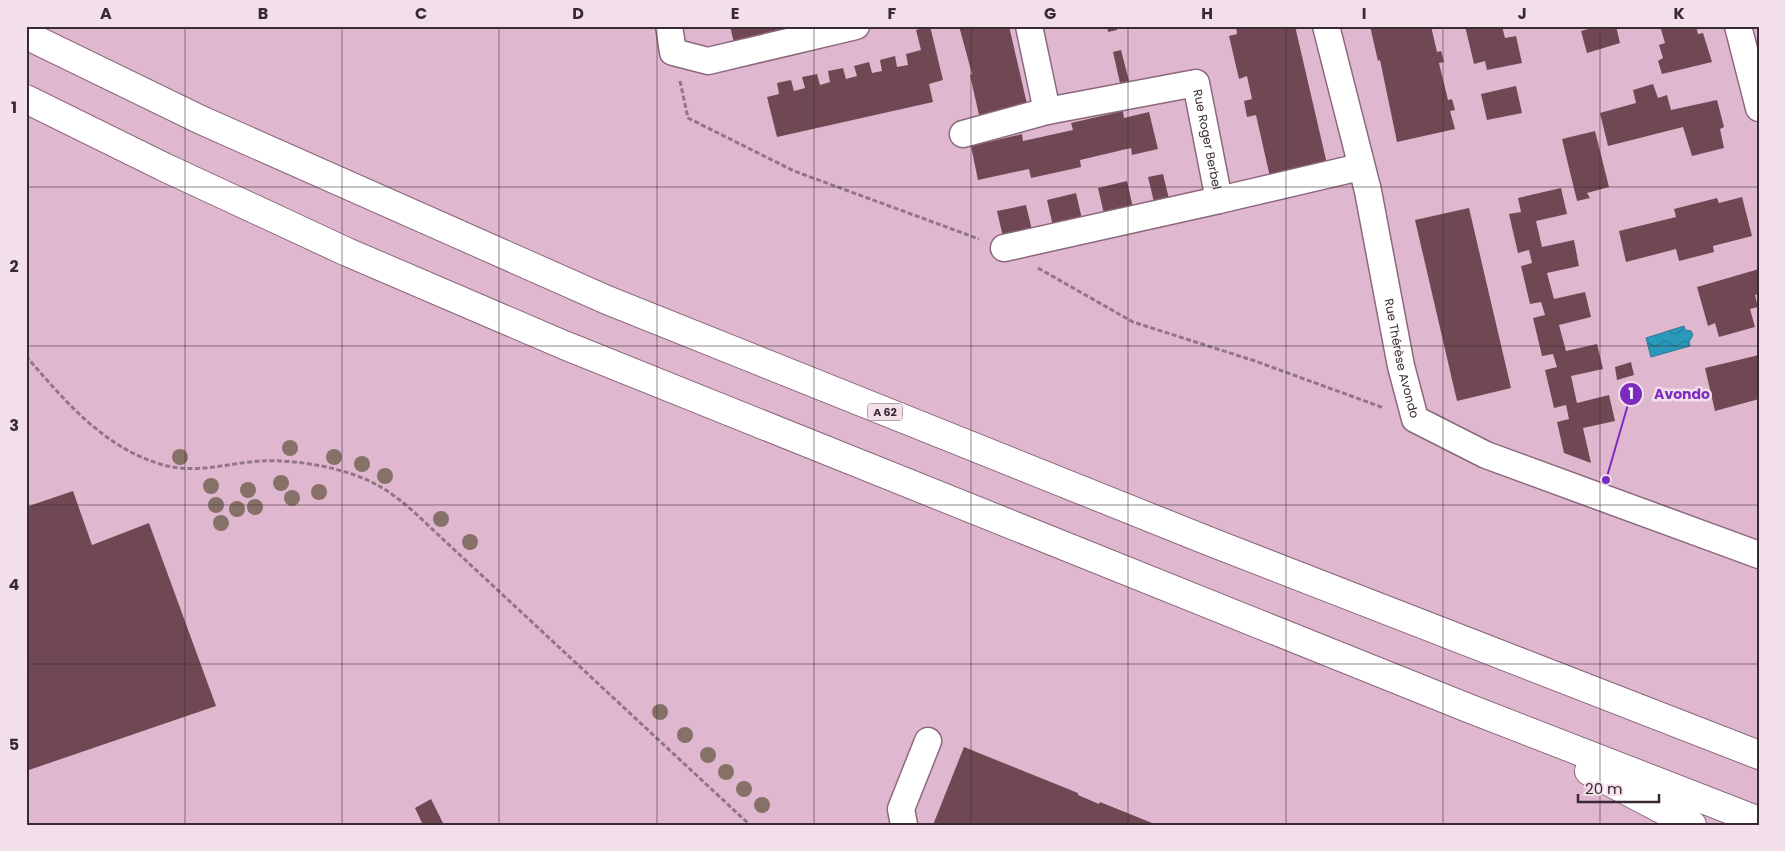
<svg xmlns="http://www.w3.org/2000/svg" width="1785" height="851" font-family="Poppins,sans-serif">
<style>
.water{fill:url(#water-waves);stroke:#2e7892}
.building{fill:#6f4853}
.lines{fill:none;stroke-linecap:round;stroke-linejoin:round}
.minor-casing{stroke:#8b687d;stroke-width:29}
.highway-casing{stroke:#8b687d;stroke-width:30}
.path{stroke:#917686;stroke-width:3;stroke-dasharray:5 2.5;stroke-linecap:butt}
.minor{stroke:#fff;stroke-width:26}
.highway{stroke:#fff;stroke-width:28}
.tree{fill:#857167}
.grid{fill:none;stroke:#382932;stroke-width:1;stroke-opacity:0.55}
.labels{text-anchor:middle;stroke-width:5;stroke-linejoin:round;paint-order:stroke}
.shield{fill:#f3dfea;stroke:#706069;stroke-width:1}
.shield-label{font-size:11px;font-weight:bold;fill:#382932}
.street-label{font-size:12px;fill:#382932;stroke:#f3dfea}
.leader{fill:none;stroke:#7b2cbf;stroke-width:2}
.callout-dot{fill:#7b2cbf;stroke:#f3dfea;stroke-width:2}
.mark-label{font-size:15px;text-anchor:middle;font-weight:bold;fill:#fff}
.callout-label{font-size:14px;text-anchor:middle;font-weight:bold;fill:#7b2cbf;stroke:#f3dfea;stroke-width:5;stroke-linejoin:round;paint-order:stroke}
.neatline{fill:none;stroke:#382932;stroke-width:2}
.grid-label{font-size:16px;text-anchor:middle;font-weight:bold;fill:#382932}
</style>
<defs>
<pattern id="water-waves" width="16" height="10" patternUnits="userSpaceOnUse" patternTransform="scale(1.25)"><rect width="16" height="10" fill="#299abb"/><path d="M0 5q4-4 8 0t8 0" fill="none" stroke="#247e99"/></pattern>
</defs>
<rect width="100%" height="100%" fill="#dfb8cf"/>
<path class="water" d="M1684 326 1685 330 1691 331 1693 335 1689 342 1690 346 1651 357 1646 338Z"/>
<path class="building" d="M730 26H793V29L734 43Z
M930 26 943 80 929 84 933 102 777 137 767 97 779 94 777 83 791 80 794 91 805 88 802 77 817 74 820 85 830 82 828 71 843 68 846 79 857 76 854 66 869 62 872 73 882 71 880 60 895 56 897 67 908 65 906 54 921 50 916 30Z
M959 26H1009L1027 104 979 115 970 75 972 74Z
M1107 26H1116L1117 30 1108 32Z
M1236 26H1295L1327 164 1270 177 1256 115 1247 117 1244 101 1252 99 1247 76 1239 79 1229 36 1237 34Z
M1370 26H1431L1437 52 1441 51 1444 62 1439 63 1448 100 1452 99 1455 110 1450 111 1455 129 1397 142 1380 60 1378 61Z
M1465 26H1502L1505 38 1516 36 1522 63 1487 70 1485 61 1474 64Z
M1599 26H1616L1620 43 1587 53 1581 31Z
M1660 26H1696L1698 34 1703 33 1712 62 1662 74 1658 61 1663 58 1659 45 1665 43Z
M1121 50 1129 81 1120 83 1113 52Z
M1653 84 1658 98 1667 95 1671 110 1717 100 1724 127 1720 129 1724 148 1692 156 1683 127 1608 146 1600 113 1636 103 1633 90Z
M1516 86 1522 113 1487 120 1481 94Z
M1123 111 1124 118 1149 112 1158 149 1132 155 1131 148 1080 160 1081 167 1031 178 1029 169 978 180 971 146 1022 134 1023 141 1073 130 1071 123Z
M1595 131 1609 187 1587 193 1590 198 1577 201 1562 139Z
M1163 174 1169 199 1154 202 1148 177Z
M1127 181 1133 208 1104 214 1098 188Z
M1561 188 1567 214 1536 221 1542 247 1574 240 1579 266 1547 273 1554 299 1585 292 1591 317 1559 325 1566 351 1597 344 1603 369 1571 376 1577 403 1609 395 1615 421 1583 428 1591 463 1564 453 1557 422 1569 419 1566 405 1554 408 1545 370 1557 367 1553 354 1542 356 1533 318 1545 315 1541 302 1530 304 1521 266 1532 263 1529 250 1518 253 1509 214 1521 212 1518 198Z
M1076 193 1082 219 1053 226 1047 200Z
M1742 197 1752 236 1713 246 1714 252 1679 261 1676 249 1626 262 1619 231 1676 217 1674 209 1717 198 1719 203Z
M1026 205 1032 230 1003 237 997 211Z
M1469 208 1511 388 1457 401 1415 220Z
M1759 269V294L1755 295 1758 307 1750 309 1755 327 1719 337 1715 323 1708 326 1697 287Z
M1759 355V399L1715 411 1705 368Z
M1631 362 1634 375 1617 380 1615 367Z
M73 491 92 545 149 523 216 706 26 771V507Z
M964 747 1078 793V795L1099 804 1100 802 1157 825H933Z
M431 799 444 825H423L415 808Z"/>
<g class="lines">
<defs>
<g id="minor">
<path d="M669 26 673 52 708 61 856 26"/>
<path id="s1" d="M1029 26 1047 111 1196 83 1219 200 1360 167"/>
<path id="s2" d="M1326 26 1368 191 1401 366 1415 419 1486 455 1759 555"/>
<path d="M1738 26 1759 108"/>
<path d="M963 134 1047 111"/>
<path d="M1004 248 1219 200"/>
<path d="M904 825 901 809 928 741"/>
</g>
<path id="highway" d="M26 35 201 120 607 300 1211 542 1759 755
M26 99 164 167 347 252 564 345 1468 708 1759 821
M1589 771 1692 825"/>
</defs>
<use href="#minor" class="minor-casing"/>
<use href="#highway" class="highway-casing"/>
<path class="path" d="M680 81 688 118 794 171 979 239
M1038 268 1133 322 1255 361 1384 408
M26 356C63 399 103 447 160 464 194 475 227 463 261 461 296 459 348 468 379 486 404 500 425 523 446 542L750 825"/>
<use href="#minor" class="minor"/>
<use href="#highway" class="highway"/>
</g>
<g class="tree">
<circle cx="290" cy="448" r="8"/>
<circle cx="180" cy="457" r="8"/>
<circle cx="334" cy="457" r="8"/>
<circle cx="362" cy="464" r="8"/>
<circle cx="385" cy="476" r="8"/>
<circle cx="281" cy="483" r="8"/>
<circle cx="211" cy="486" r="8"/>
<circle cx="248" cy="490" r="8"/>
<circle cx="319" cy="492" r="8"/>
<circle cx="292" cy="498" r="8"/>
<circle cx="216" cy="505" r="8"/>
<circle cx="255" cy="507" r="8"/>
<circle cx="237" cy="509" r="8"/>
<circle cx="441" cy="519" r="8"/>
<circle cx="221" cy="523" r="8"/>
<circle cx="470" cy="542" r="8"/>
<circle cx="660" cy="712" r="8"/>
<circle cx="685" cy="735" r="8"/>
<circle cx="708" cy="755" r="8"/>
<circle cx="726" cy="772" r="8"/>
<circle cx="744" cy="789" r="8"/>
<circle cx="762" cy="805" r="8"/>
</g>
<path class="grid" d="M185 26V825M342 26V825M499 26V825M657 26V825M814 26V825M971 26V825M1128 26V825M1286 26V825M1443 26V825M1600 26V825M26 187H1759M26 346H1759M26 505H1759M26 664H1759"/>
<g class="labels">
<rect class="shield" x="867.5" y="403.5" width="35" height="17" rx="4"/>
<g class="shield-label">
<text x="885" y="416">A 62</text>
</g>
<g class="street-label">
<text dy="4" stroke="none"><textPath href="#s1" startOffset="296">Rue Roger Berbel</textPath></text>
<text dy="4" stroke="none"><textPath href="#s2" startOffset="341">Rue Thérèse Avondo</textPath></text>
</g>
</g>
<path class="leader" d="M1606 480L1631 394"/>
<g class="callout-dot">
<circle cx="1606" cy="480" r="5"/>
<circle cx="1631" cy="394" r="12"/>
</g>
<g class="mark-label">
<text x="1631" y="399">1</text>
</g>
<g class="callout-label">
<text x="1682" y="399">Avondo</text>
</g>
<rect width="1785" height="851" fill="none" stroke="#f3dfea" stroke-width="55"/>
<path d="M1578 794v8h81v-8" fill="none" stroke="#382932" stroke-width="2.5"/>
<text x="1585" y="794" font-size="15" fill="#382932" stroke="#f3dfea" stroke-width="4" paint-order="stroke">20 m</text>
<rect x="28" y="28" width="1730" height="796" class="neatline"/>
<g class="grid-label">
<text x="106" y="19">A</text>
<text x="263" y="19">B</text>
<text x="421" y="19">C</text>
<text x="578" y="19">D</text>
<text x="735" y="19">E</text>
<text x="892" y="19">F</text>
<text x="1050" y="19">G</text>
<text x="1207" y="19">H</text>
<text x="1364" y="19">I</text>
<text x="1522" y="19">J</text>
<text x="1679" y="19">K</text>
<text x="14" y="113">1</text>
<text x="14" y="272">2</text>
<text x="14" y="431">3</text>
<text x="14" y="590">4</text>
<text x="14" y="750">5</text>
</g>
</svg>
